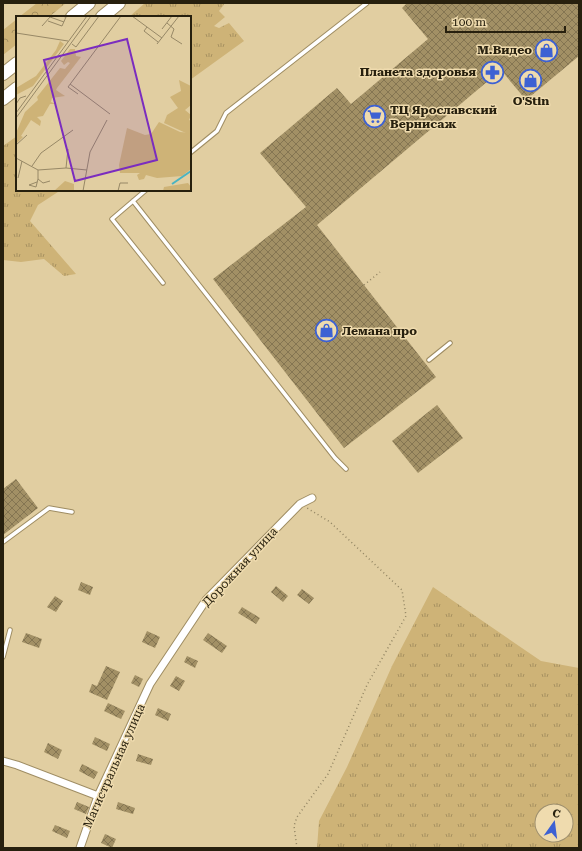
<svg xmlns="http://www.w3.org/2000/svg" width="582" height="851" font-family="'Roboto Serif',serif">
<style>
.grass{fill:url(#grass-tufts);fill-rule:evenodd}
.forest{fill:url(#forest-crowns)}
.building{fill:url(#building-cross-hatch)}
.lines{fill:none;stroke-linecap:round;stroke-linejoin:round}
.lane-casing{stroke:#9f8d63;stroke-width:5.5}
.street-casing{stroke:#9f8d63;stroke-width:9}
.highway-casing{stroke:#9f8d63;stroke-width:14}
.path{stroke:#918462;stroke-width:1.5;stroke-dasharray:1 3;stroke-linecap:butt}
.lane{stroke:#fff;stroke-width:3.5}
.street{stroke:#fff;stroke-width:7}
.highway{stroke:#fff;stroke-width:12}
.labels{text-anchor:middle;stroke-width:3;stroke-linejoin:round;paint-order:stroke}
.poi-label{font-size:12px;font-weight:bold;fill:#27200e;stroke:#efdbae;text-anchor:end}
.street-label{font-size:12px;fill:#27200e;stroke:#efdbae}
.inset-river{fill:none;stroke:#49b3c1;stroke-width:2}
.inset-road{fill:none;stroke:#978866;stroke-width:1}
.view{fill:#7b2cbf;fill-opacity:0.15;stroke:#7b2cbf;stroke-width:2}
.inset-edge{fill:none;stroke:#27200e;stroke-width:2}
</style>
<defs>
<pattern id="grass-tufts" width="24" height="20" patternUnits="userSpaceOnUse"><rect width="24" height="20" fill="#ceb377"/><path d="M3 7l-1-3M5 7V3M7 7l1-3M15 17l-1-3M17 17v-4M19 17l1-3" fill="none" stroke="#a79160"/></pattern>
<pattern id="forest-crowns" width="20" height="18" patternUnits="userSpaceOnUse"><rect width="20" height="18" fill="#ceb377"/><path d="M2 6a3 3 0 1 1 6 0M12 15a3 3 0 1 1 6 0" fill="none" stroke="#a79160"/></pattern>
<pattern id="building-cross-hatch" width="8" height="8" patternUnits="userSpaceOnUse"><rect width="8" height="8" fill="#a29065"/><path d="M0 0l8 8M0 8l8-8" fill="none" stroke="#847552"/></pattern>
</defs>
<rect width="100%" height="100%" fill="#e1cea1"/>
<path class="grass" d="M145 3H225L219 11 225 17 214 26 219 28 229 23 244 41 190 80V17H129Z
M17 136V190H61L38 205 30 221 76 274 64 276 44 259 21 262 3 260V146Z
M433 587 541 661 579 668V848H317L319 821 347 767 392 666ZM542 811H566V835H542Z"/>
<path class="forest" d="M37 3H66L49 17H19Z
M17 19V44L3 55V30Z"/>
<path class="building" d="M407 3H579V56L526 100 501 70 317 225 436 377 344 448 213 279 306 207 260 153 337 88 351 104 428 39 402 8Z
M437 405 463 438 418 473 392 441Z
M16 479 38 508 3 535V489Z
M81 582 93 587 90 595 78 590Z
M276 586 288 596 283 602 271 592Z
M302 589 314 598 309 604 297 595Z
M55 596 63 601 56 612 47 607Z
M242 607 260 618 256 624 238 613Z
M147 631 160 637 155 648 142 642Z
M26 633 42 639 39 648 22 642Z
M208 633 227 646 222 653 203 640Z
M187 656 198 661 195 668 184 662Z
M106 666 120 672 107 700 89 692 92 684 97 686Z
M135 675 143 679 139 687 131 683Z
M176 676 185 681 179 691 170 686Z
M108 703 125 711 121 719 104 711Z
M158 708 171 714 168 721 155 715Z
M95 737 110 744 107 751 92 744Z
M48 743 62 750 58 759 44 752Z
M138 754 153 759 151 765 136 761Z
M82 764 98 772 94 779 79 771Z
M77 802 89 807 86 814 74 809Z
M118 802 135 808 133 814 116 809Z
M55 825 70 831 67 838 52 831Z
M105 834 116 839 112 848 101 843Z"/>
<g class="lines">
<defs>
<path id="lane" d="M190 153 217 131 226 113 367 3
M146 190 112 219 163 283
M133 201 335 458 346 469
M429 360 450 343
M3 542 49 508 72 512
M3 657 10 630"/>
<path id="street" d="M3 761 17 765 98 796
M80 848 98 796 150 684 206 600 300 504 312 498"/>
<path id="highway" d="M72 17 89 3
M102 17 119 3
M3 74 17 63
M3 99 17 88"/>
</defs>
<use href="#lane" class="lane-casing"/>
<use href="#street" class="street-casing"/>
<use href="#highway" class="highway-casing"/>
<path class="path" d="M364 285 380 272
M297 848 294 826 297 817 328 774 367 685 406 616 402 590 330 522 307 508"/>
<use href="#lane" class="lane"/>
<use href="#street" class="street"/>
<use href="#highway" class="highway"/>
</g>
<defs>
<symbol id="shop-ring" viewBox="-11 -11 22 22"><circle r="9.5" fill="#efdbae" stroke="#3d61d3" stroke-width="1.5"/><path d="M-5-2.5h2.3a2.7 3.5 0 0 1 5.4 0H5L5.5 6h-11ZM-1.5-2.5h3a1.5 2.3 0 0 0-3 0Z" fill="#3d61d3"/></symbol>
<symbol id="pharmacy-ring" viewBox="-11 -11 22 22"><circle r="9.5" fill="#efdbae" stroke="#3d61d3" stroke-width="1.5"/><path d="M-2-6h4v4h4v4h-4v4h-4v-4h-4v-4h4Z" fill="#3d61d3"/></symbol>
<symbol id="supermarket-ring" viewBox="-11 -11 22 22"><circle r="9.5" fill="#efdbae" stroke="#3d61d3" stroke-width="1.5"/><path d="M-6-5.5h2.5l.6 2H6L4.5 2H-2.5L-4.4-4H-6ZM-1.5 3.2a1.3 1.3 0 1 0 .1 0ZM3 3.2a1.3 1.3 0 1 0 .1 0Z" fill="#3d61d3"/></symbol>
</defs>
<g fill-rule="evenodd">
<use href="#shop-ring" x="534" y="38" width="25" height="25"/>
<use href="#pharmacy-ring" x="480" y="60" width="25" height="25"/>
<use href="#shop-ring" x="518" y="68" width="25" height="25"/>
<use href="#supermarket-ring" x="362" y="104" width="25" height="25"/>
<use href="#shop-ring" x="314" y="318" width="25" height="25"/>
</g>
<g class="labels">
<g class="poi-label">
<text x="532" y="54">М.Видео</text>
<text x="476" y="76">Планета здоровья</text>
<text x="531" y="105" text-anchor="middle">O'Stin</text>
<text x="390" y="114" text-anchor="start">ТЦ Ярославский<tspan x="390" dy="14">Вернисаж</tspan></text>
<text x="342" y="335" text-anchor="start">Лемана про</text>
</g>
<g class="street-label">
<text transform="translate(240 567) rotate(-47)" y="4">Дорожная улица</text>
<text transform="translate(114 766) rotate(-66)" y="4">Магистральная улица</text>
</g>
</g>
<g transform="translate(16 16)">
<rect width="175" height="175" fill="#e1cea1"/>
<path d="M54 33H59L60 40 65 41 41 72 40 74 49 80 36 82 35 86 40 88H34L27 100 21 101 25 105 24 110 15 104 5 120 7 121 0 128V117L9 96 22 84 21 81 44 52 49 53 54 47 52 46 48 49 45 45ZM143 106 164 116 175 117V153L166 160 141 162 130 159 128 163 123 164 121 159 124 157H104L103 149 111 112 129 119 135 118ZM172 167 175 171 174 175H147L148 171Z" fill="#ceb377"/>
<path d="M44 25 48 28 17 70 0 79V72L20 60 40 34ZM163 64 175 70V89L169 94 175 99 173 104 175 105V117L172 118 148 107 151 99 162 92 154 81 165 75Z" fill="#ceb377"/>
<path d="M49 165 58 168V175H38Z" fill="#ceb377"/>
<path class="inset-river" d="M156 168 175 155"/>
<path class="inset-road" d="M116 0 146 22M32 5 46 10 50 1 45 0M151 7 158 13 155 21 166 28M26 10 34 1 48 6M131 11 128 15 142 26M146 13 156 0M0 17 52 25M56 28 60 31 83 0M141 28 163 0M54 68 94 98M62 78 52 71 105 0M0 88 4 82 10 80M0 97 71 0M0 102 75 0M0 129 11 119M0 142 22 154 50 152 71 154M16 150 25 137 57 114M50 152 52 133M22 154V163L27 167 34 165M2 162 6 145M21 166 13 169 20 171 22 163M67 175 74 136 91 104M102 175 104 167H112"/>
<path class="view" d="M111 23 141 144 59 165 28 44Z"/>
<rect width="175" height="175" class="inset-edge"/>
</g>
<rect width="582" height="851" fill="none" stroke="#27200e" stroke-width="8"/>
<g transform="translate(554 823) rotate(14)"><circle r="19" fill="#efdbae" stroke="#9f906e"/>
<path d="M0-3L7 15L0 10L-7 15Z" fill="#3d61d3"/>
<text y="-6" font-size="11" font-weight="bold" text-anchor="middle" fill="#27200e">С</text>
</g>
<path d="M446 26v6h119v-6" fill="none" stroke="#27200e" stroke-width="2"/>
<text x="452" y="26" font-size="12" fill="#27200e" stroke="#efdbae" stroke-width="3" paint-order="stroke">100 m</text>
</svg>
